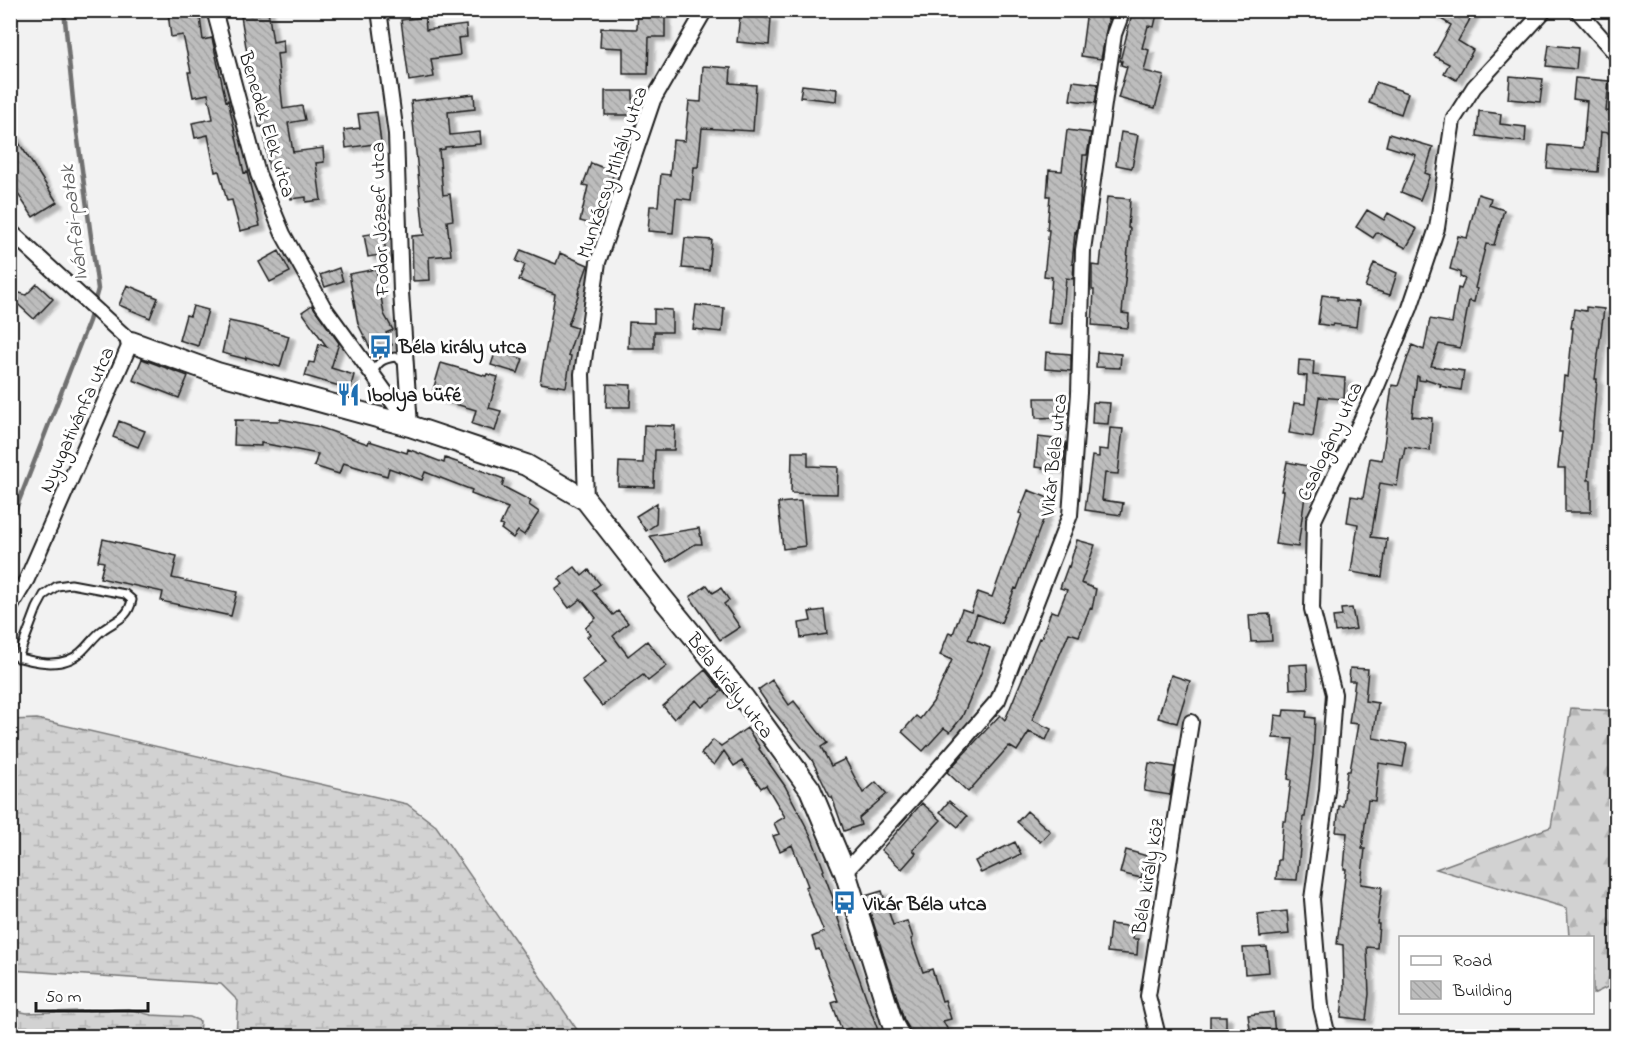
<svg xmlns="http://www.w3.org/2000/svg" width="1627" height="1047" font-family="'Indie Flower',sans-serif">
<style>
.forest{fill:url(#forest-firs);stroke:#777;stroke-width:1.5}
.wetland{fill:url(#wetland-marsh);stroke:#777;stroke-width:1.5}
.lines{fill:none;stroke-linecap:round;stroke-linejoin:round}
.stream{stroke:#707070;stroke-width:4.5}
.building{fill:url(#building-back-hatch);stroke:#1c1c1c;stroke-width:1.5;filter:url(#shadow)}
.lane-casing{stroke:#1c1c1c;stroke-width:11}
.street-casing{stroke:#1c1c1c;stroke-width:18}
.secondary-casing{stroke:#1c1c1c;stroke-width:24}
.lane{stroke:#fff;stroke-width:7}
.street{stroke:#fff;stroke-width:14}
.secondary{stroke:#fff;stroke-width:20}
.labels{text-anchor:middle;stroke-width:6;stroke-linejoin:round;paint-order:stroke}
.street-label{font-size:20px;fill:#1c1c1c;stroke:#fff}
.poi-label{font-size:20px;font-weight:bold;fill:#1c1c1c;stroke:#fff;text-anchor:start}
.water-label{font-size:21px;font-style:italic;fill:#5b5b5b;stroke:#fff}
</style>
<defs>
<pattern id="forest-firs" width="22" height="20" patternUnits="userSpaceOnUse" patternTransform="scale(1.5)"><rect width="22" height="20" fill="#d2d2d2"/><path d="M5 1l3.5 6h-7zM16 11l3.5 6h-7z" fill="#b4b4b4"/></pattern>
<pattern id="wetland-marsh" width="20" height="14" patternUnits="userSpaceOnUse" patternTransform="scale(1.5)"><rect width="20" height="14" fill="#d2d2d2"/><path d="M1 5h8M5 5V1M11 12h8M15 12V8" fill="none" stroke="#b4b4b4"/></pattern>
<pattern id="building-back-hatch" width="6" height="6" patternUnits="userSpaceOnUse" patternTransform="scale(1.5)"><rect width="6" height="6" fill="#bdbdbd"/><path d="M-1 5l2 2M0 0l6 6M5-1l2 2" fill="none" stroke="#a2a2a2"/></pattern>
<filter id="shadow"><feDropShadow dx="6" dy="4" stdDeviation="1.5" flood-color="#0004"/></filter>
</defs>
<rect width="100%" height="100%" fill="#f2f2f2"/>
<filter id="ink" filterUnits="userSpaceOnUse"><feTurbulence type="fractalNoise" baseFrequency=".0167" numOctaves="2"/><feDisplacementMap in="SourceGraphic" scale="12" xChannelSelector="R" yChannelSelector="G"/><feConvolveMatrix kernelMatrix="1 2 1 2 8 2 1 2 1" color-interpolation-filters="sRGB"/></filter>
<g filter="url(#ink)">
<path class="forest" d="M1571 708 1616 711V983L1593 994 1592 938 1569 937 1567 908 1436 869 1551 827Z"/>
<path class="wetland" d="M37 719 407 804 436 826 580 1034 584 1036H236L238 1001 221 984 11 970V720Z
M129 1009 151 1015 190 1017 200 1021 199 1036H11V1010L27 1013Z"/>
<g class="lines">
<path class="stream" d="M10 524 89 321 98 289 74 110 64 10"/>
</g>
<path class="building" d="M190 10H199L203 40 212 38 226 101 228 100 244 173 247 172 260 226 240 231 232 200 227 201 219 171 215 172 208 135 195 138 192 123 213 119 208 94 193 97 188 72H191L183 35 171 37 168 13Z
M240 10H268L273 42 283 40 284 53 277 54 283 109 302 106 305 120 288 123 293 152 323 148 324 162 316 163 321 200 306 202V197L291 199 286 167 269 169 263 127H259Z
M638 10H649V14H665V37H649L648 74H623V48L600 47 601 28 637 29Z
M1087 10H1110L1101 59 1081 56Z
M1133 10H1158L1154 27 1148 26 1142 48 1149 50 1144 71 1164 76 1155 108 1118 98 1127 67 1121 65 1122 61H1120Z
M1426 10H1475L1458 41 1473 50 1456 80 1444 73 1449 64 1434 56 1451 25Z
M740 15 771 18 769 45 737 42Z
M425 17 426 30 466 25 467 37 458 38 460 55 431 59 434 77 409 81 401 20Z
M1549 45 1578 48 1576 69 1546 66Z
M703 66 731 68 730 83 756 85 753 131 702 128 698 167H694L691 200 676 198 673 233 648 231 650 206H658L661 174 670 175 673 140 685 141 689 101 701 102Z
M1510 76 1543 79 1540 102 1508 99Z
M1575 78 1609 81 1606 111 1617 112V134L1601 132 1598 172 1547 168 1549 145 1583 148 1587 101 1573 99Z
M1073 81 1098 84 1095 103 1070 100Z
M1376 82 1408 93 1401 114 1369 103Z
M802 85 837 89 836 101 800 97Z
M605 91H633V115H605Z
M474 94 475 109 448 112 450 135 480 132 481 144 445 147V149L439 150 443 195 450 194 453 220 447 221 451 255 429 257 430 280 413 281 412 236 424 235 411 101Z
M1479 111 1501 114 1500 124 1526 127 1525 142 1477 136Z
M377 112 381 143 346 148 344 130 360 128 358 114Z
M10 129 57 202 33 217 10 182Z
M1067 130 1091 133 1087 155H1083L1079 217 1076 233 1075 232 1072 264H1074L1073 279 1066 278 1062 324 1048 323 1052 277 1044 276 1049 230H1047L1050 196H1047L1049 170 1062 171Z
M1121 132 1138 135 1132 168 1116 165Z
M1389 134 1433 147 1425 173 1430 175 1420 200 1401 192 1416 155 1386 146Z
M591 163 614 172 606 195 599 226 580 221 588 186 583 185Z
M1478 194 1491 198 1489 205 1504 210 1494 245 1486 244 1475 288 1477 289 1474 302 1469 301 1460 348 1439 344 1431 366 1464 371 1461 390 1440 386 1441 384 1426 379 1425 381 1419 380V377L1417 376 1412 416 1432 418 1430 451 1405 447 1403 459H1401L1397 486 1380 483 1371 537 1387 539 1382 577 1351 572 1358 524 1347 522 1351 496 1363 498 1370 458 1382 460 1392 385 1398 386 1412 345 1424 350 1430 319 1452 323 1458 288 1461 289 1465 279 1460 277V272L1450 269 1458 236 1467 238Z
M1107 197 1130 199 1128 228H1130L1122 313 1129 314 1128 328 1092 325 1094 290H1092V265L1100 266Z
M1367 210 1384 220 1388 213 1417 229 1406 248 1377 232 1373 238 1356 227Z
M383 232 386 254 368 257 364 235Z
M685 238 712 240 709 270 682 268Z
M521 250 556 264 560 253 588 265 578 293H579L568 325 577 328 568 355 571 356 566 387 540 383 555 294 519 280 525 265 516 261Z
M279 251 290 272 270 282 259 262Z
M1374 263 1397 273 1390 295 1365 287Z
M339 268 343 281 325 287 320 275Z
M376 269 384 314 393 330 386 333 392 345 373 354 358 324 349 274Z
M37 284 53 299 34 319 10 297V290L26 295Z
M127 285 158 298 150 318 119 305Z
M1322 295 1337 297V300L1359 302 1356 327 1333 324 1332 326 1318 324Z
M312 305 339 343 331 368 354 375 350 389 305 376 309 362 314 363 319 344 327 347 302 312Z
M696 305 724 308 722 332 693 329Z
M193 306 208 310 198 346 179 340 186 315 190 316Z
M1586 307 1604 309 1595 379H1597L1588 480H1591V512H1565V468H1558L1562 432H1559L1564 376 1568 377 1573 328H1571L1574 309 1586 311Z
M654 309 672 310V332H654V348H628L629 322 654 323Z
M229 321 258 327 289 336 280 367 246 357V359L222 353Z
M496 350 523 359 518 373 491 365Z
M1046 352 1071 354V371L1045 369Z
M1097 352 1121 354 1120 368 1096 367Z
M142 359 188 376 179 398 133 380Z
M1299 360 1314 361 1313 375 1345 378 1344 399 1319 397 1313 437 1289 433 1294 403 1305 404 1307 376 1298 375Z
M441 363 486 376 487 374 498 377 489 408 501 411 495 431 472 424 476 410 431 397Z
M607 384 631 385 630 407H606Z
M1035 398H1067V417L1036 418Z
M1093 402 1110 403 1108 424 1092 423Z
M280 419 316 426 368 444 369 441 407 453 408 449 444 463 445 458 480 470 504 479 502 486 531 501 529 505 539 512 524 535 518 531 513 538 501 529 503 526 500 525 508 508 471 494 472 490 425 472 422 480 389 468 387 476 343 463 339 474 314 466 318 454 261 443V446L234 445 235 420 280 421Z
M119 421 145 431 138 447 113 437Z
M644 425 675 426 674 450H655L654 487 618 486 619 462 643 463Z
M1110 428 1123 429 1118 474 1105 473 1102 500 1123 503 1121 515 1085 510 1092 456 1099 457V449L1108 450Z
M1038 437 1063 440 1062 443H1066L1063 470 1035 467Z
M792 452H808V466L838 467 837 494 791 493Z
M1287 462 1313 467 1307 496H1305L1298 547 1275 544 1283 491H1281Z
M1028 490 1051 499 1017 589 1015 588 1001 623 977 614 968 639 990 648 981 673 962 717 950 732 944 728 923 751 902 732 916 716 920 719 933 702 952 660 940 655 949 632 953 634 962 609 971 612 978 592 992 597 1022 514 1019 513Z
M801 501 805 546 783 549 778 503Z
M657 503 656 524 646 531 636 516Z
M699 528 702 544H695L667 562 650 536Z
M103 539 177 556 172 578 237 592 231 616 161 601 163 592 100 578 104 562 98 561Z
M1077 540 1095 545 1081 583 1096 589 1092 609 1090 608 1079 636 1069 633 1032 720 1051 729 1046 740 1029 732 1017 751 1009 746 968 792 947 772 1000 715 1005 720 1039 638 1041 639 1051 611 1058 613 1067 590 1060 588 1068 566 1069 567Z
M575 567 582 576 589 570 600 584 592 590 613 615 618 611 628 623 613 636 628 656 647 641 667 666 648 681 643 675 602 706 582 681 607 661 587 637 590 634 585 628 596 618 581 599 569 608 555 590 563 584 559 579Z
M707 585 713 593 721 588 729 600 724 604 740 627 720 640 690 597Z
M1352 608 1356 629 1335 632 1333 617 1342 616 1341 609Z
M824 610 827 634 801 638 799 623 811 621 809 612Z
M1270 614 1272 641 1251 642 1249 615Z
M1307 664 1308 688 1290 689 1289 665Z
M1350 668 1368 669 1365 701 1378 703 1373 738 1407 744 1403 767 1379 763 1375 801 1368 800 1362 849H1365L1361 884 1382 887 1377 924H1379L1377 948 1367 947 1369 994 1366 1020 1341 1017 1344 988 1343 945 1337 944 1346 869H1344L1347 833 1336 832 1339 806H1343L1347 771H1350L1358 724 1349 723 1355 681H1349Z
M705 670 722 691 702 707 696 700 674 719 663 706Z
M1171 675 1190 681 1177 723 1158 718Z
M772 680 789 705 794 701 827 743 821 747 831 766 845 759 863 793 876 782 887 794 859 818 861 825 844 831 832 797H830L812 760 771 709 758 690Z
M1284 710 1307 711 1306 717 1315 718 1313 755 1305 817H1303L1297 880 1276 879 1278 860H1280L1283 821H1286L1291 780 1288 779 1293 739 1273 738 1275 715 1283 716Z
M747 728 760 748 759 749 785 786 811 836 824 870 823 871 834 901 832 902 880 1036H853L850 1028 842 1031 832 1003 838 1001 819 949 816 950 812 937 824 932 805 887 808 886 792 845 780 851 773 836 779 834 774 823 785 817 766 785 761 788 742 761 734 766 724 751 714 765 701 754 713 740 721 746Z
M1149 763 1175 767 1170 795 1144 791Z
M949 801 967 816 958 827 940 812Z
M922 803 941 820 913 850 916 853 902 869 881 850Z
M1027 811 1050 831 1040 842 1017 822Z
M1015 842 1021 854 981 873 975 861Z
M1126 850 1147 856 1141 878 1120 873Z
M882 891 893 925 907 921 913 938 911 939 923 972 932 969 942 1001 945 1000 951 1019 943 1021 951 1036H911L910 1030 904 1020 865 896Z
M1287 911 1289 934 1260 937 1258 914Z
M1110 924 1135 927 1133 939H1138L1137 955 1107 952Z
M1267 947 1269 972 1245 974 1243 948Z
M1273 1012 1275 1036H1251L1248 1015Z
M1210 1016H1226V1036H1210Z"/>
<g class="lines">
<defs>
<path id="lane" d="M372 374C378 362 382 359 395 357L406 364
M10 655C33 662 62 670 81 652 89 645 95 635 104 629 118 619 128 618 132 600L125 594 71 584 57 586 44 595 37 608 18 658"/>
<path id="street" d="M214 10 258 174 283 234 323 306 410 426
M379 10 396 134 401 292 410 426
M1577 10 1616 54
M10 231 131 342 27 579 10 608
M586 500 582 374 598 262 653 100 705 10
M845 872 912 799 998 700 1070 515 1079 393 1083 250 1114 34 1123 10
M1158 1036 1148 996 1191 722
M1328 1036 1321 1007 1312 899 1327 790 1334 694 1312 609 1314 520 1375 391 1410 308 1437 228 1453 120 1474 87 1545 10"/>
<path id="secondary" d="M131 342 217 373 410 426 526 465 586 500 660 595 743 697 810 789 845 872 893 1025 899 1036"/>
</defs>
<use href="#lane" class="lane-casing"/>
<use href="#street" class="street-casing"/>
<use href="#secondary" class="secondary-casing"/>
<use href="#lane" class="lane"/>
<use href="#street" class="street"/>
<use href="#secondary" class="secondary"/>
</g>
</g>
<defs>
<symbol id="bus-bare" viewBox="-9 -9 18 18"><path d="M-5-6H5V4H4V6H2V4H-2V6H-4V4H-5ZM-3.5-4V0h7V-4ZM-3.5 1.2v1.5H-2V1.2ZM2 1.2v1.5H3.5V1.2Z" fill="#1f6fb2" stroke="#fff" stroke-width="2.5" paint-order="stroke"/></symbol>
<symbol id="restaurant-bare" viewBox="-9 -9 18 18"><path d="M-5-6h1v4h1v-4h1v4h1v-4h1v5L-1.5 .5V6h-2V.5L-5-1ZM5-6V6H3V1.5H1.5Q1.5-4 5-6Z" fill="#1f6fb2" stroke="#fff" stroke-width="2.5" paint-order="stroke"/></symbol>
</defs>
<g fill-rule="evenodd">
<use href="#bus-bare" x="364" y="330" width="33" height="33"/>
<use href="#restaurant-bare" x="332" y="378" width="33" height="33"/>
<use href="#bus-bare" x="828" y="886" width="33" height="33"/>
</g>
<g class="labels">
<g class="street-label">
<text transform="translate(268 124) rotate(73)" y="7">Benedek Elek utca</text>
<text transform="translate(611 172) rotate(-71)" y="7">Munkácsy Mihály utca</text>
<text transform="translate(379 219) rotate(-92)" y="7">Fodor József utca</text>
<text transform="translate(76 419) rotate(-66)" y="7">Nyugativánfa utca</text>
<text transform="translate(1329 441) rotate(-65)" y="7">Csalogány utca</text>
<text transform="translate(1053 455) rotate(-84)" y="7">Vikár Béla utca</text>
<text transform="translate(731 685) rotate(52)" y="7">Béla király utca</text>
<text transform="translate(1147 876) rotate(-81)" y="7">Béla király köz</text>
</g>
<g class="poi-label">
<text x="399" y="353">Béla király utca</text>
<text x="367" y="401">Ibolya büfé</text>
<text x="863" y="910">Vikár Béla utca</text>
</g>
<g class="water-label">
<text transform="translate(73 223) rotate(-97)" y="7">Ivánfai-patak</text>
</g>
</g>
<rect width="1627" height="1047" fill="none" stroke="#fff" stroke-width="36"/>
<rect x="18" y="18" width="1591" height="1011" fill="none" stroke="#1c1c1c" stroke-width="2" filter="url(#ink)"/>
<rect x="1399" y="936" width="195" height="78" fill="#ffffff" stroke="#a4a4a4" stroke-width="1.5"/>
<rect x="1411" y="956" width="30" height="9" fill="#ffffff" stroke="#a4a4a4" stroke-width="1.5"/>
<text x="1453" y="966" font-size="18" fill="#1c1c1c">Road</text>
<rect x="1411" y="981" width="30" height="18" fill="url(#building-back-hatch)" stroke="#a4a4a4" stroke-width="1.5"/>
<text x="1453" y="996" font-size="18" fill="#1c1c1c">Building</text>
<path d="M36 1002v9h112v-9" fill="none" stroke="#1c1c1c" stroke-width="3"/>
<text x="45" y="1002" font-size="18" fill="#1c1c1c" stroke="#ffffff" stroke-width="4.5" paint-order="stroke">50 m</text>
</svg>
